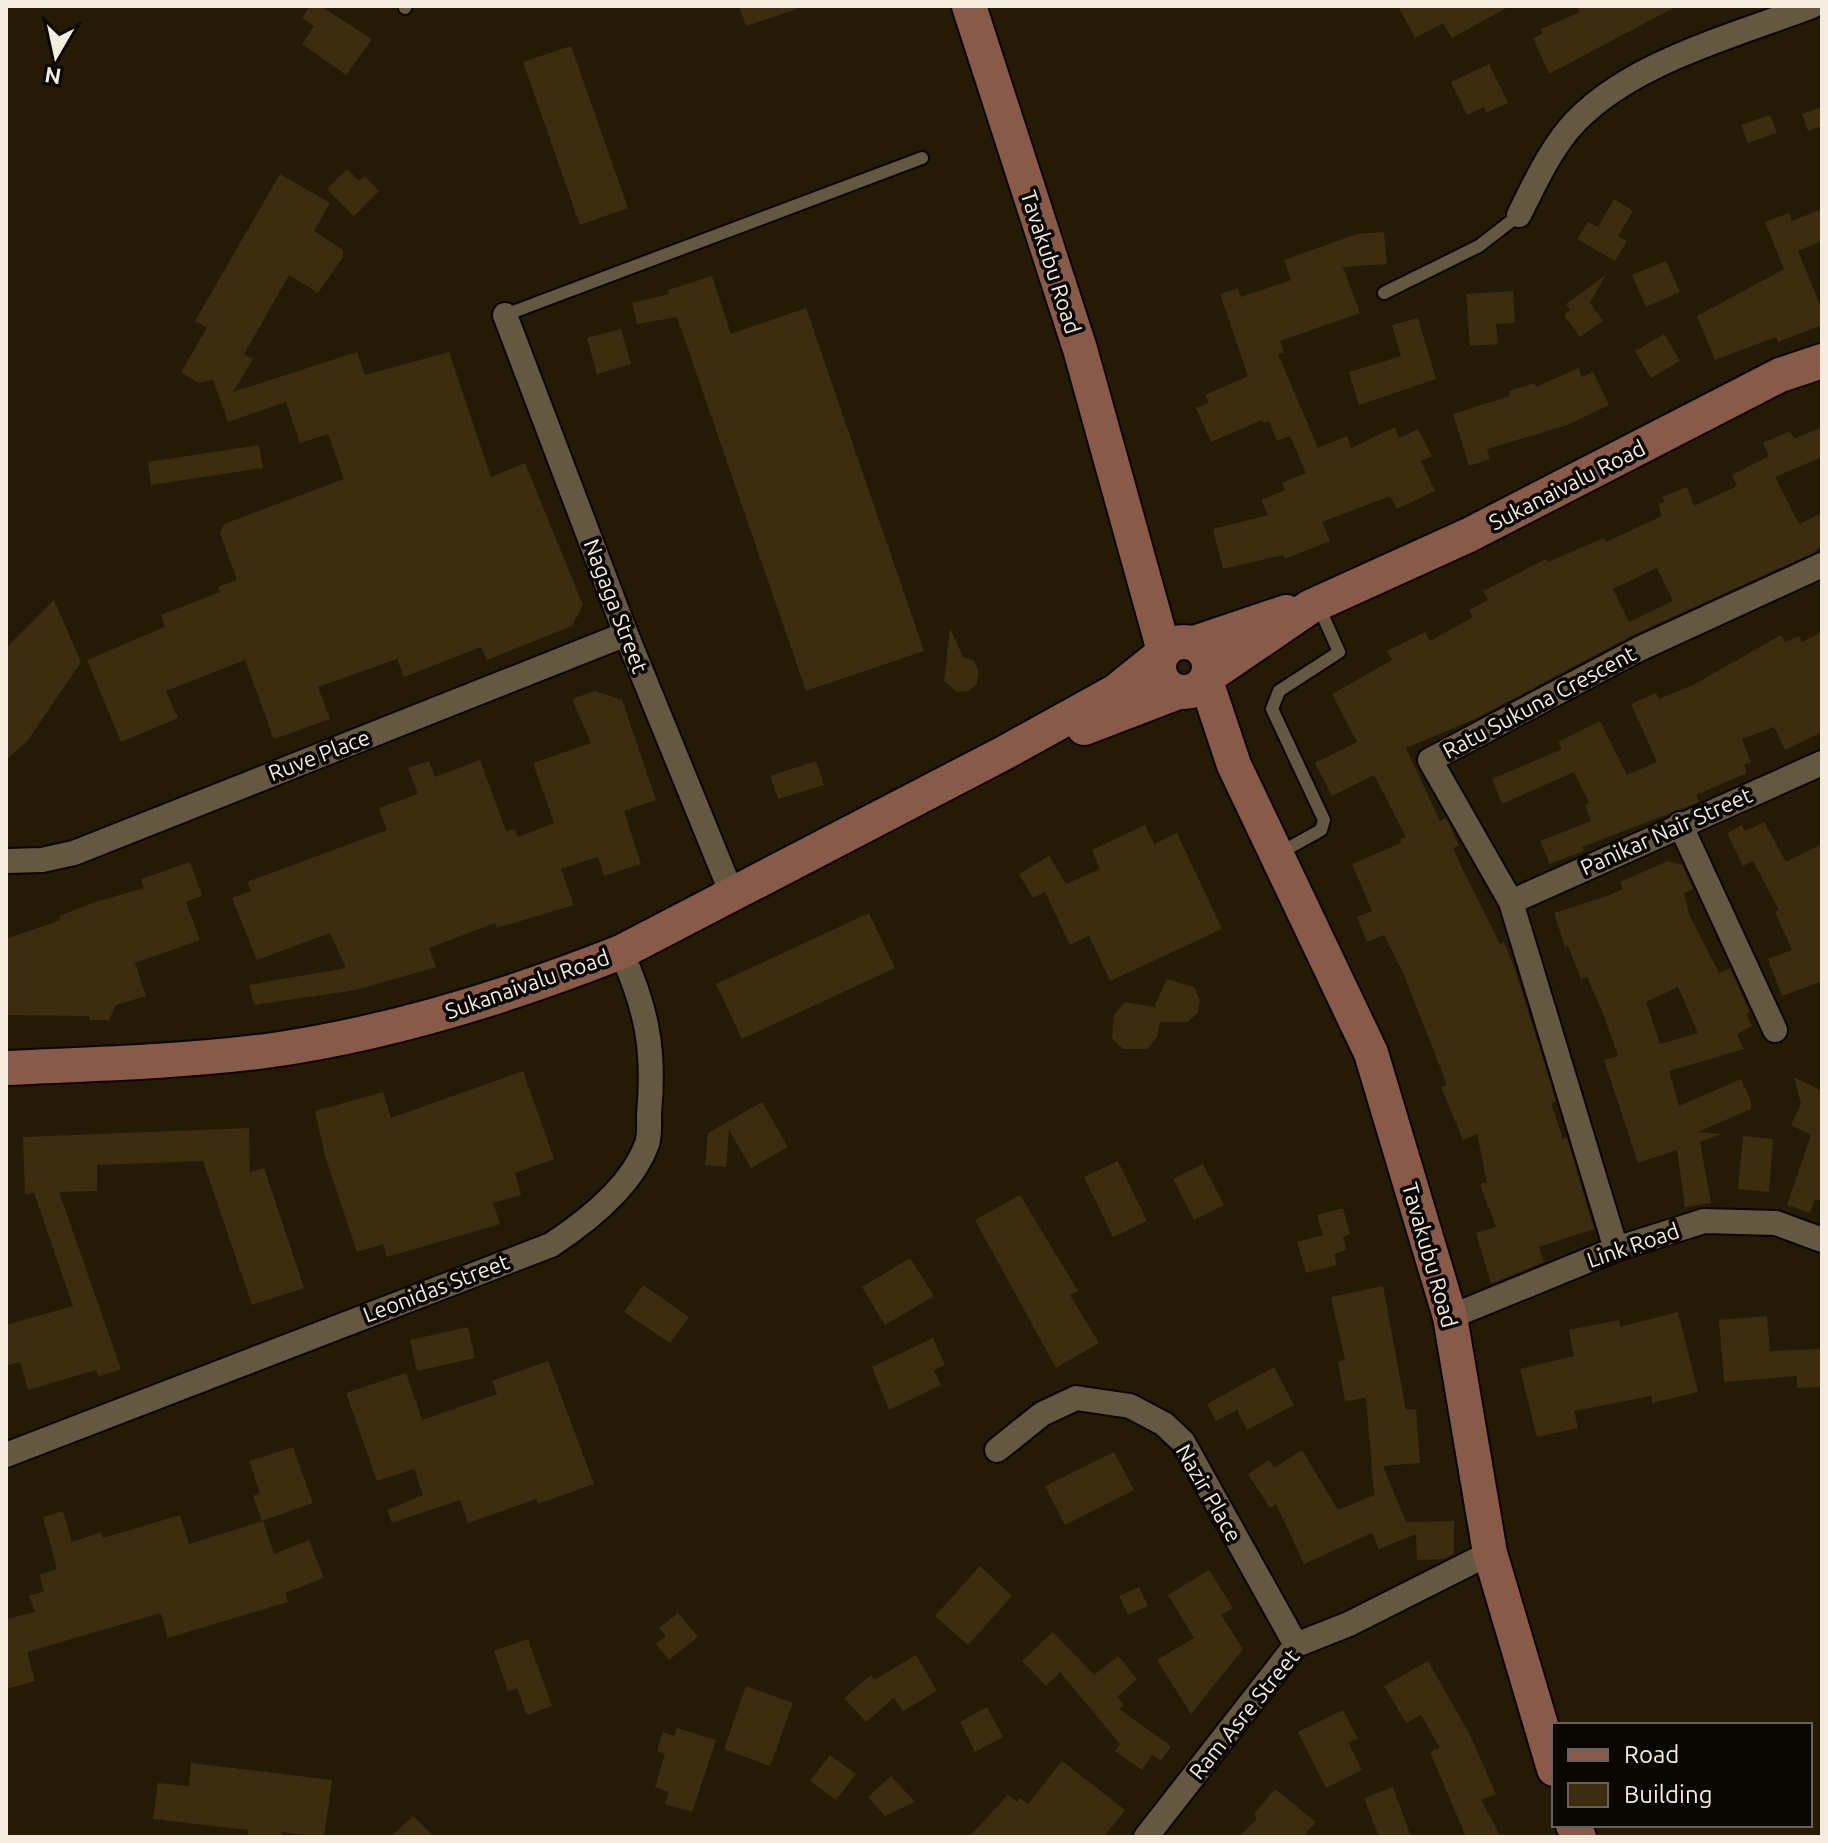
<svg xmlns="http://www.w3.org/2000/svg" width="1828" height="1843" font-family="Ubuntu,sans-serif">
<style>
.building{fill:#3c2d11;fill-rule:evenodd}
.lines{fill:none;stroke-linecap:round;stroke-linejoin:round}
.service-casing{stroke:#0e0500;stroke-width:16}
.minor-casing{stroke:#0e0500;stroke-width:28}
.secondary-casing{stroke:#0e0500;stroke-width:38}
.service{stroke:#655842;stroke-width:12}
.minor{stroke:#655842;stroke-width:24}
.secondary{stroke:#875a4a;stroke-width:34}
.labels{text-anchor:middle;stroke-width:7;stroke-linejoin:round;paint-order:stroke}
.street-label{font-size:22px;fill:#f4ecdf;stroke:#0a0601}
</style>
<rect width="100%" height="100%" fill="#251a06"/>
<path class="building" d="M310 6H320L372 39 346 75 302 44 314 26 302 18Z
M739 6H796L797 9 746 26Z
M1398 6H1510L1452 38 1443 23 1415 38Z
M1577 6H1677L1549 74 1533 38 1543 34 1541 29 1580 12Z
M571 46 628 208 580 225 523 62Z
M1489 64 1508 103 1486 113 1484 107 1467 115 1451 82Z
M1822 107V126L1808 131 1802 114Z
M1770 115 1777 133 1748 143 1741 125Z
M347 169 359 181 365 176 379 191 354 216 327 189Z
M280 174 330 203 314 231 343 250V257L318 293 289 275 244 354 253 359 233 392 357 352 365 375 449 352 491 477 525 463 583 605 572 626 487 660 481 647 404 677 397 659 318 687 330 719 274 739 245 660 166 691 178 718 121 742 87 660 165 627 161 615 220 592 218 587 237 580 220 533 224 524 344 479 328 434 300 443 286 402 228 422 213 380 198 383 181 372 207 328 195 321Z
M1614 199 1633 211 1618 236 1627 241 1615 261 1577 239 1588 222 1598 227Z
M1822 209V241L1798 251 1822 310V325L1778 342 1776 337 1715 360 1697 316 1784 269 1765 222 1789 213 1792 221Z
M1384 232 1387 264 1343 267 1360 313 1280 341 1284 353 1278 354 1318 448 1347 436 1351 448 1395 427 1399 438 1418 429 1432 456 1421 461 1435 491 1397 509 1390 496 1322 522 1330 541 1285 559 1283 555 1223 569 1213 529 1268 515 1261 500 1285 490 1282 483 1306 473 1290 436 1277 441 1269 421 1264 423 1262 420 1211 442 1196 408 1209 403 1205 395 1248 376 1220 294 1238 288 1241 297 1291 280 1284 260 1357 234Z
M1666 261 1680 292 1646 307 1632 275Z
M1606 275 1590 303 1603 321 1580 337 1564 315 1570 310 1566 304Z
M712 276 731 334 806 308 924 651 806 691 677 317 637 324 632 303 669 294 668 290Z
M1513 291 1515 323 1496 324 1498 344 1470 346 1466 294Z
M1418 318 1436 379 1359 405 1349 372 1401 356 1392 325Z
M621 329 631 364 597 374 587 338Z
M1664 334 1680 361 1651 378 1635 351Z
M1578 368 1582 377 1593 372 1609 405 1567 425 1487 449 1490 459 1469 466 1453 414 1510 396 1509 391 1535 383 1536 387Z
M1822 427V457L1775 477 1799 524 1822 513V545L1813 553 1633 635 1475 719 1406 748 1440 821 1446 818 1450 826 1459 846 1453 848 1463 870 1500 944 1504 942 1515 969 1556 1101 1551 1103 1563 1139 1567 1138 1594 1229 1539 1247 1544 1262 1491 1284 1476 1233 1496 1227 1480 1184 1487 1182 1477 1134 1463 1140 1441 1087 1447 1085 1440 1067 1404 975 1384 935 1367 942 1357 917 1372 911 1352 864 1401 843 1400 839 1406 837 1374 775 1332 796 1315 763 1357 742 1332 694 1392 660 1387 651 1425 632 1430 641 1473 617 1469 610 1488 600 1483 591 1546 559 1548 562 1604 538 1606 542 1662 516 1658 504 1665 502 1662 497 1687 487 1694 506 1737 486 1732 475 1769 456 1763 443 1790 431 1794 439ZM1657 568 1673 601 1629 622 1613 589Z
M259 445 263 468 151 485 148 462Z
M54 600 81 662 28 740 6 760V648Z
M950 628 963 657 974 661 979 672 977 683 969 691 957 692 944 681Z
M1822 632V732L1785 750 1774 727 1742 739 1751 762 1744 765 1747 773 1696 795 1699 802 1582 847 1584 851 1550 864 1540 841 1591 821 1585 805 1589 803 1574 772 1502 804 1492 779 1562 749 1558 742 1600 721 1627 775 1657 762 1631 704 1656 693 1659 699 1693 685 1781 635 1785 642 1799 636 1802 642Z
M595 691 622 700 656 800 624 811 641 864 604 876 598 857 561 869 574 905 497 928 495 923 429 948 436 967 356 990 254 1005 249 985 346 968 330 933 257 960 232 898 251 891 247 882 387 830 379 808 418 794 408 768 429 761 435 777 480 760 506 831 515 829 518 837 554 823 533 763 591 743 572 699Z
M816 761 824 785 778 799 770 776Z
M1764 822 1786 862 1822 844V981L1782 996 1768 959 1792 950 1775 912 1779 910 1753 861 1743 866 1727 833 1742 825 1745 831Z
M1145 825 1154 844 1177 833 1222 929 1110 981 1089 936 1070 945 1045 892 1033 898 1019 874 1049 856 1066 884 1100 869 1092 850Z
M1668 861 1682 865 1693 889 1684 893 1689 914 1719 973 1730 968 1750 1012 1746 1014 1752 1026 1737 1034 1744 1049 1669 1071 1679 1106 1741 1079 1751 1101V1109L1698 1132 1721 1134 1700 1142 1711 1203 1685 1207 1677 1150 1638 1163 1604 1060 1618 1056 1603 1013 1587 977 1581 979 1568 946 1565 947 1554 913 1607 896 1623 889 1620 882ZM1678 987 1698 1033 1660 1044 1646 1002Z
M190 862 202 896 186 902 200 940 135 963 146 996 116 1005 109 1020H90L89 1016 6 1015V939L61 920 59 916 95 902 144 888 141 879Z
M869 913 895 968 742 1039 716 984Z
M1167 979 1194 987 1200 1000 1198 1013 1187 1022H1160L1157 1037 1147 1049H1123L1112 1038 1114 1015 1125 1002 1154 1007Z
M523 1071 554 1159 515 1173 521 1195 493 1203 500 1224 387 1257 383 1244 357 1252 325 1156 315 1111 383 1092 391 1118Z
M1794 1077 1822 1091V1202L1815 1199 1810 1213 1787 1205 1811 1135 1791 1125 1801 1104Z
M762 1102 788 1147 751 1168 729 1130 726 1167 705 1165 708 1133Z
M249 1128 250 1172 264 1168 304 1288 252 1305 203 1161 97 1165V1191L59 1192 121 1369 98 1377 96 1370 28 1390 20 1362 6 1366V1325L73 1306 34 1193 25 1194 23 1137Z
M1743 1136 1773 1139 1769 1192 1738 1189Z
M1118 1161 1147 1221 1113 1237 1084 1177Z
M1203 1164 1224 1205 1194 1220 1173 1179Z
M1020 1195 1078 1291 1070 1295 1099 1343 1056 1368 975 1220Z
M1343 1208 1350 1234 1343 1237 1346 1250 1334 1254 1337 1265 1306 1273 1297 1242 1323 1235 1317 1215Z
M910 1258 934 1296 885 1325 862 1287Z
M643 1285 689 1317 670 1343 624 1312Z
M1383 1286 1406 1410 1416 1409 1420 1463 1383 1466 1406 1522 1454 1521V1554L1444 1559 1417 1560 1416 1534 1379 1549 1372 1533 1304 1564 1276 1504 1270 1508 1248 1474 1269 1460 1274 1468 1302 1450 1338 1510 1374 1495 1366 1398 1345 1401 1338 1362 1345 1360 1331 1297Z
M1678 1312 1698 1392 1652 1403 1651 1396 1574 1411 1578 1428 1537 1437 1520 1369 1574 1356 1569 1330 1619 1320 1620 1327Z
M1767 1316 1770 1351 1822 1349V1387L1797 1388V1376L1724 1382 1719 1320Z
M468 1327 475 1358 417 1371 410 1340Z
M933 1338 945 1365 934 1370 941 1385 889 1410 872 1367Z
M548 1361 594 1484 538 1504 536 1499 468 1523 460 1500 392 1523 387 1510 423 1495 414 1469 377 1481 346 1393 406 1373 422 1420 497 1394 492 1381Z
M1274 1367 1294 1405 1247 1430 1237 1410 1216 1421 1207 1404Z
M293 1447 313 1503 262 1521 253 1496 260 1493 249 1461Z
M1114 1452 1134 1490 1065 1525 1045 1486Z
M63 1511 72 1542 101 1532 103 1538 180 1515 189 1544 263 1521 274 1554 309 1540 324 1578 285 1593 288 1602 168 1638 161 1613 27 1652 35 1681 6 1689V1619L35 1612 29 1596 44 1591 39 1575 57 1569 43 1517Z
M980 1566 1012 1596 968 1645 935 1616Z
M1209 1570 1233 1608 1221 1615 1243 1649 1191 1714 1157 1660 1194 1638 1168 1595Z
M1139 1587 1148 1606 1128 1615 1119 1596Z
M678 1613 698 1637 669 1660 656 1644 666 1636 659 1628Z
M1053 1632 1094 1675 1118 1656 1137 1679 1117 1697 1124 1705 1119 1709 1171 1746 1161 1761 1152 1755 1142 1770 1115 1751 1120 1744 1060 1672 1046 1686 1022 1661Z
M528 1639 552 1706 527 1715 517 1688 508 1691 494 1651Z
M916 1655 937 1691 903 1711 894 1698 866 1722 844 1698 871 1675 874 1680Z
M1428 1661 1469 1733 1496 1794 1481 1800 1501 1837H1466L1430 1752 1440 1748 1421 1715 1406 1723 1384 1686Z
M746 1686 793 1703 770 1766 724 1749Z
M987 1707 1003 1737 975 1752 960 1722Z
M1343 1710 1358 1739 1348 1742 1362 1770 1326 1788 1298 1732Z
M677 1728 716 1740 692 1812 665 1804 669 1792 655 1787 665 1754 657 1751 663 1732 674 1736Z
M830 1755 856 1774 836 1800 810 1781Z
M1062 1761 1125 1810 1104 1837H969L1008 1795 1017 1802 1020 1798 1028 1804Z
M191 1763 332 1780 324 1837 282 1832V1837H247L248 1830 153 1819 158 1783 189 1786Z
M891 1776 915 1802 885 1816 868 1797Z
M1393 1787 1411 1837H1379L1364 1798Z
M1275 1789 1316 1822 1303 1837H1238L1257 1819 1254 1814Z
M413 1816 434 1837H391Z"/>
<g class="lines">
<defs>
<path id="service" d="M405 8 406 6
M1384 293 1479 246 1519 215
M505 315 922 158
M1278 854 1321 830 1324 820 1272 709 1279 691 1339 652 1319 607"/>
<path id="minor" d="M1519 215C1533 187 1547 156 1568 130 1623 64 1734 36 1812 6
M505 315 626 634 732 894
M1680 824 1775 1030
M8 861 42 860 74 853 626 634
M1511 902 1822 763
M1616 1249 1511 902 1430 760 1639 649 1822 565
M1450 1317 1616 1249 1704 1221 1776 1223 1822 1240
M997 1450 1042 1414 1076 1398 1130 1406 1164 1424 1183 1442 1296 1645
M6 1455 551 1245C586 1222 632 1186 647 1144 650 1135 649 1122 649 1113 655 1052 647 1008 621 952
M1146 1837 1296 1645 1349 1624 1490 1553"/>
<path id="secondary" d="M969 6 1080 349 1164 651
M1159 667a25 25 0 1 1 50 0a25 25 0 1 1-50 0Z
M1194 643 1286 612
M1209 676 1310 607 1469 535 1780 375 1822 361
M1206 681 1234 765 1371 1053 1450 1317 1490 1553 1554 1769
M1084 728 1178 692
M6 1068C93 1064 180 1062 266 1051 389 1034 507 997 621 952L1004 753 1116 691 1162 654
M1573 1825 1579 1837"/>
</defs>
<use href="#service" class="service-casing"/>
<use href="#minor" class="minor-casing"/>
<use href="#secondary" class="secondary-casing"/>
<use href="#service" class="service"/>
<use href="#minor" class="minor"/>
<use href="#secondary" class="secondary"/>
</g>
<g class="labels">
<g class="street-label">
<text transform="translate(1051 262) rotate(72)" y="8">Tavakubu Road</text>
<text transform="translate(1567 485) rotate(-27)" y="8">Sukanaivalu Road</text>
<text transform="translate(616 606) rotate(69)" y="8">Nagaga Street</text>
<text transform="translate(1539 702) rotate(-28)" y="8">Ratu Sukuna Crescent</text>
<text transform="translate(319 755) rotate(-21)" y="8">Ruve Place</text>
<text transform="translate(1666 831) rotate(-24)" y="8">Panikar Nair Street</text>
<text transform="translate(527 984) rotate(-19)" y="8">Sukanaivalu Road</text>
<text transform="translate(1633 1245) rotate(-19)" y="8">Link Road</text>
<text transform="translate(1430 1255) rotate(74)" y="8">Tavakubu Road</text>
<text transform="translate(436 1288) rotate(-21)" y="8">Leonidas Street</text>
<text transform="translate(1209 1493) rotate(60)" y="8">Nazir Place</text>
<text transform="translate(1244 1714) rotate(-51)" y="8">Ram Asre Street</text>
</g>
</g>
<rect width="1828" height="1843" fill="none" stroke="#f4ecdf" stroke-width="16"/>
<rect x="1552" y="1723" width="260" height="104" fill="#0a0601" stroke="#68625a" stroke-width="2"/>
<rect x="1568" y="1749" width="40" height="12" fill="#875a4a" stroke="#68625a" stroke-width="2"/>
<text x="1624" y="1763" font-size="24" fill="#f4ecdf">Road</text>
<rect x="1568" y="1783" width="40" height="24" fill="#3c2d11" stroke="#68625a" stroke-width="2"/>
<text x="1624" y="1803" font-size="24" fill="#f4ecdf">Building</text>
<g transform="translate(56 56) rotate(189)" stroke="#0a0601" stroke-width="6" paint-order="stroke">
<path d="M0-6L14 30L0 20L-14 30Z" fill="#f4ecdf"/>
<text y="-12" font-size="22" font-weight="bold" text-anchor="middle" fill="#f4ecdf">N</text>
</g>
</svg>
